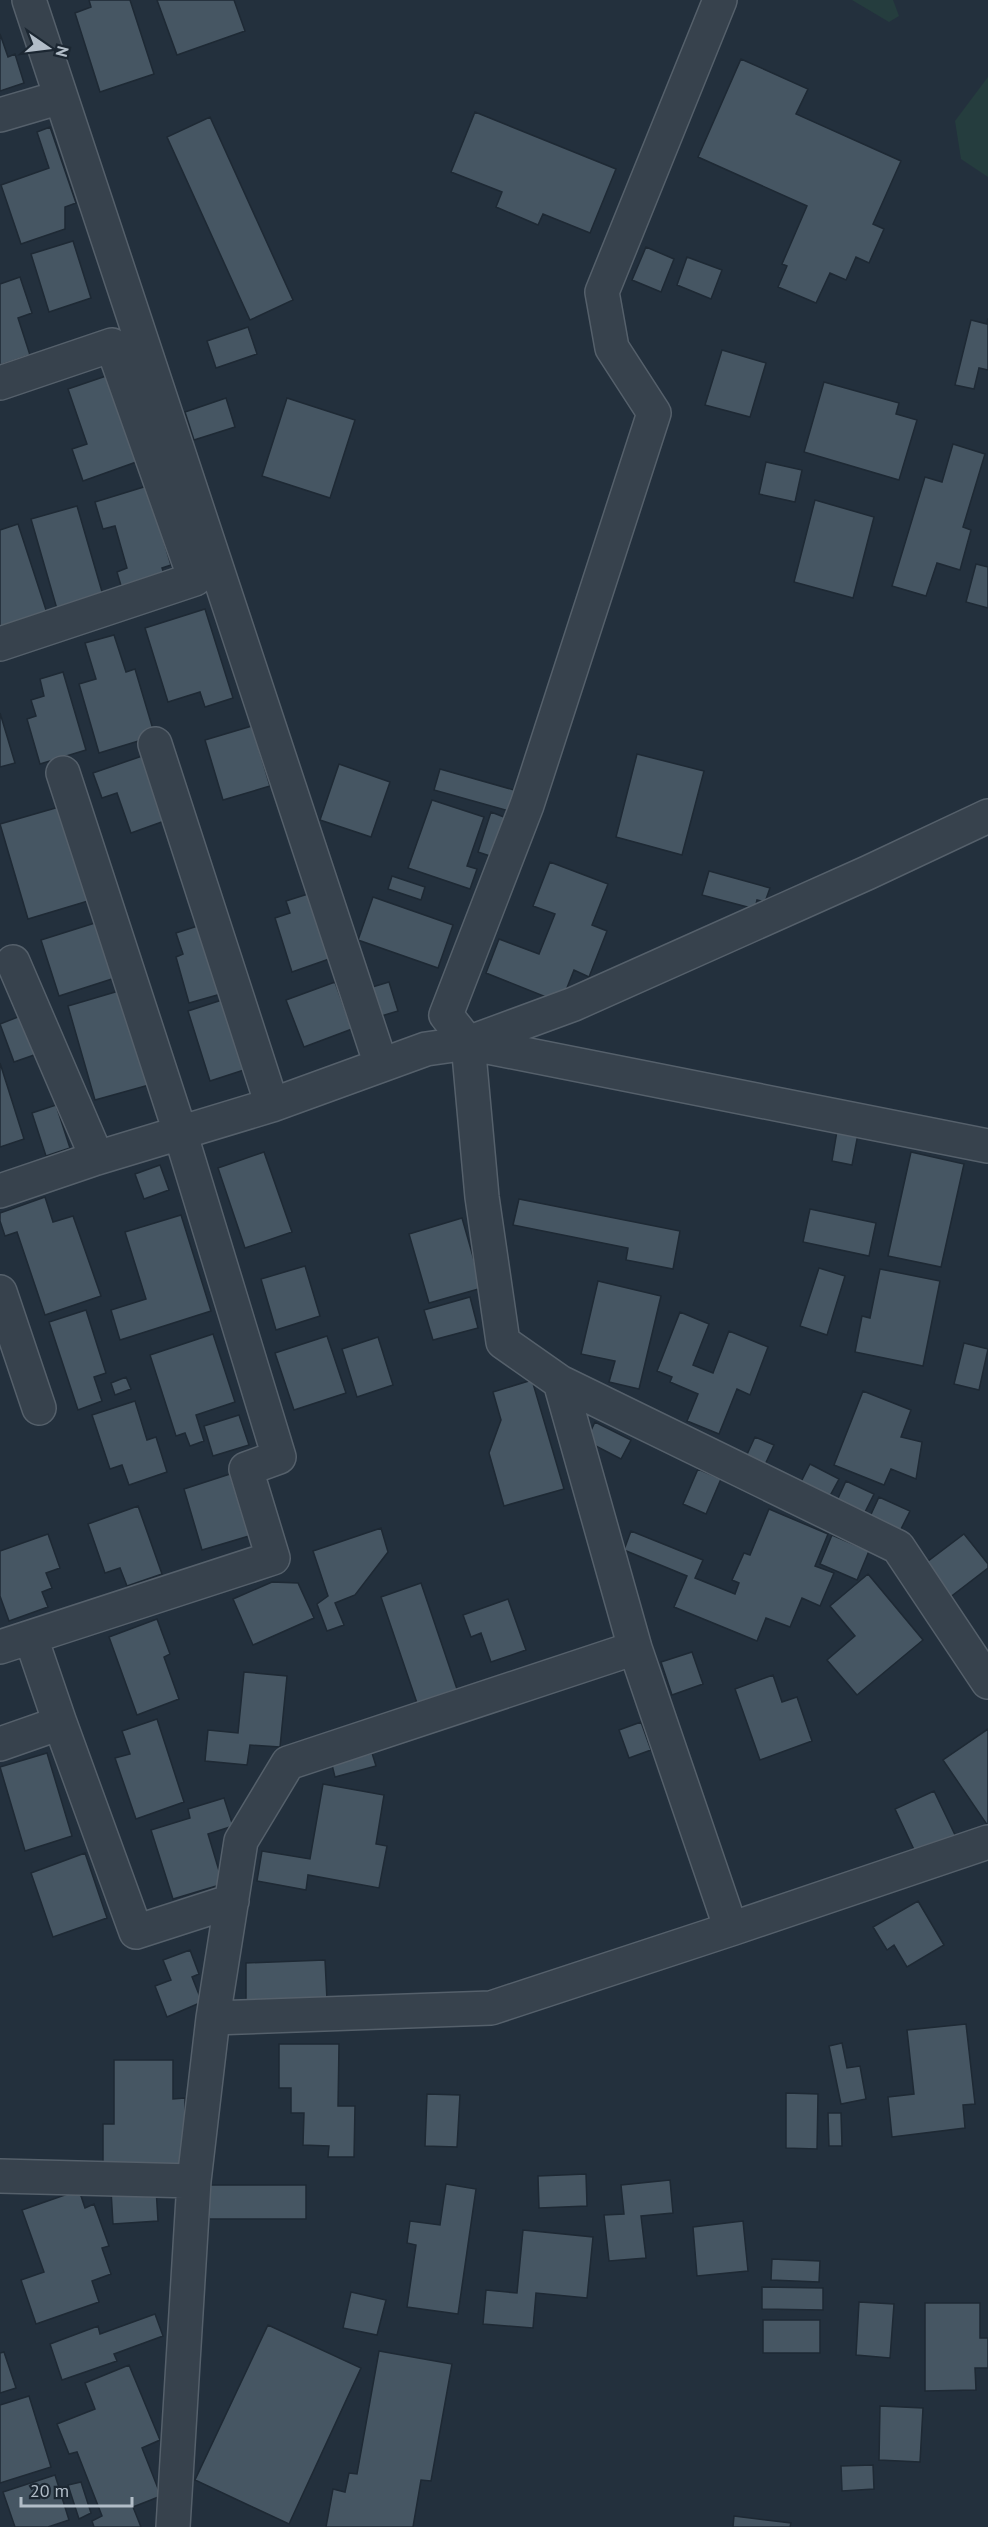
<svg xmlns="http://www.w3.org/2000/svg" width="988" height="2527" font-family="'PT Sans',sans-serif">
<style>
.green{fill:#253d3e}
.building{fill:#465663;stroke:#1e2934;stroke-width:1.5}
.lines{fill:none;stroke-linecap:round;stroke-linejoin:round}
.minor-casing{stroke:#55606b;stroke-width:36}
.minor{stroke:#37424d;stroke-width:33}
</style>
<rect width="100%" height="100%" fill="#23303d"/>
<path class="green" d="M852 0H893L899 16 889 22Z
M988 77V177L961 159 955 121Z"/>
<path class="building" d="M89 0H130L154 74 100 92 75 13 91 7Z
M157 0H234L245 31 177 55Z
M0 34 8 57 15 54 24 83 0 91Z
M741 59 808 89 796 114 901 161 873 224 884 229 869 263 856 257 846 280 830 273 816 303 778 287 787 266 782 264 807 206 698 157Z
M475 112 616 169 590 233 543 214 538 225 496 207 502 192 451 172Z
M210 117 293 300 250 320 167 137Z
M50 127 76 203 65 207V229L21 244 1 185 49 168 37 132Z
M73 241 91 298 49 312 31 254Z
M646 247 674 259 661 292 632 280Z
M687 257 722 270 711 299 677 285Z
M20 277 32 313 18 318 30 355 0 365V284Z
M988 318V370L979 368 974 389 955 385 971 320 987 324Z
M248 327 257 354 216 368 207 341Z
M722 350 766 363 750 417 705 405Z
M109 375 139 461 83 481 72 449 87 444 68 389Z
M824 382 899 403 896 414 917 420 899 480 804 452Z
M226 398 235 427 194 440 185 412Z
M287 398 355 420 330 498 262 476Z
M953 444 985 454 963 527 971 530 960 570 937 563 926 596 892 586 925 477 942 482Z
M766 462 802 470 795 502 759 494Z
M147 486 171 565 162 568 165 576 122 589 117 572 127 568 115 526 103 529 95 502Z
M815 500 874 517 853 598 794 582Z
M77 506 105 602 59 616 31 519Z
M18 524 47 613 0 628V530Z
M976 564 988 567V608L966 602Z
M205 609 233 698 205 707 200 692 168 702 145 628Z
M114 635 126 672 135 669 155 736 99 753 79 684 96 679 85 643Z
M63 672 86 750 40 764 27 719 36 716 31 700 44 696 40 679Z
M0 713 15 763 0 767Z
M252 726 270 786 223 800 205 740Z
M148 754 170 819 131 833 117 793 102 798 93 773Z
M637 754 704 771 682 855 616 837Z
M339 764 390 782 371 837 320 820Z
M440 769 521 792 516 813 434 790Z
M432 800 484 817 467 866 477 869 470 889 408 868Z
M59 807 88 901 28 919 0 824Z
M491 812 509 819 496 858 478 852Z
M550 862 608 884 592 925 607 931 589 977 574 970 561 1003 486 973 499 939 539 954 555 914 533 906Z
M709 871 770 888 765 902 757 900 755 909 702 895Z
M392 876 425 887 421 900 388 889Z
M311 893 332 958 292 972 275 918 290 913 286 901Z
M373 897 453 925 438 968 358 940Z
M98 922 115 978 59 996 41 940Z
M207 923 228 992 189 1003 176 957 183 954 176 933Z
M335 982 352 1029 304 1047 286 1000Z
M389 982 398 1011 378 1017 369 988Z
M122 990 149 1085 95 1100 68 1006Z
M225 999 247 1069 210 1081 188 1011Z
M23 1015 37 1054 14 1062 0 1024Z
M0 1063 24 1139 0 1147Z
M56 1105 70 1148 46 1156 32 1113Z
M837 1131 858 1134 852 1165 832 1161Z
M264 1152 292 1232 245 1248 218 1168Z
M911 1152 964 1164 941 1267 888 1256Z
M160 1165 169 1190 144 1199 135 1174Z
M45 1197 53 1222 73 1216 101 1296 45 1315 17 1232 5 1236 0 1221V1213Z
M519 1199 680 1231 673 1269 626 1260 628 1248 513 1225Z
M810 1209 876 1223 869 1256 803 1242Z
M181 1215 211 1311 120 1340 111 1310 146 1299 125 1232Z
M462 1218 482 1288 429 1303 409 1234Z
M305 1266 320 1316 276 1330 261 1279Z
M819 1268 845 1276 827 1335 800 1326Z
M880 1269 940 1281 923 1366 855 1352 862 1316 870 1318Z
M598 1281 661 1296 639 1389 609 1382 615 1361 581 1354Z
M470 1297 478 1328 433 1340 424 1310Z
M86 1310 106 1373 94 1377 102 1401 78 1410 49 1322Z
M680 1312 709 1324 693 1365 713 1373 729 1331 768 1347 750 1395 737 1389 719 1434 687 1421 698 1394 670 1382 672 1377 657 1371Z
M213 1334 235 1402 196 1415 204 1441 190 1446 185 1433 176 1436 150 1355Z
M327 1336 346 1393 294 1410 275 1353Z
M378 1337 393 1385 357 1397 342 1349Z
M964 1343 988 1349 979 1390 954 1384Z
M126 1377 131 1389 115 1395 111 1383Z
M532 1380 564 1489 504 1506 489 1453 501 1420 493 1392Z
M863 1391 911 1410 901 1437 922 1442 916 1479 891 1469 884 1485 834 1465Z
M135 1401 147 1440 156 1437 167 1472 129 1485 122 1465 110 1469 92 1415Z
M239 1415 249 1445 213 1456 204 1426Z
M595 1422 631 1440 621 1459 586 1441Z
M755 1437 774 1445 763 1469 744 1461Z
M810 1464 839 1479 826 1503 798 1488Z
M698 1469 721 1479 706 1514 683 1504Z
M230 1474 249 1536 202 1550 184 1489Z
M846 1481 874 1494 861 1520 834 1507Z
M879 1497 910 1511 897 1537 867 1523Z
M138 1506 162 1574 127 1586 120 1568 105 1573 88 1524Z
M769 1509 828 1534 815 1566 834 1573 820 1606 802 1598 790 1627 766 1618 757 1641 674 1607 687 1576 624 1550 631 1531 703 1560 695 1578 735 1594 739 1583 732 1580 744 1553 750 1555Z
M381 1528 388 1552 355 1595 335 1603 344 1625 327 1631 317 1604 328 1596 313 1551Z
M48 1534 60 1568 46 1573 52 1588 42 1592 48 1607 9 1621 0 1596V1551Z
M964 1534 988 1564V1568L949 1598 923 1565Z
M832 1535 869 1551 857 1580 820 1564Z
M868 1574 923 1640 857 1695 827 1660 855 1636 830 1606Z
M272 1582 298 1583 314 1618 253 1645 233 1599Z
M421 1583 459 1695 419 1709 381 1597Z
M508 1599 526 1650 491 1662 481 1633 471 1637 463 1615Z
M157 1619 170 1654 164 1657 179 1699 137 1715 109 1637Z
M692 1652 703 1684 672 1695 661 1662Z
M244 1672 287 1676 280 1747 250 1745 247 1765 205 1761 208 1730 238 1733Z
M773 1675 782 1702 797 1697 812 1741 760 1760 735 1689Z
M157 1719 184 1802 136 1819 115 1758 130 1754 122 1731Z
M641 1722 651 1750 629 1758 619 1730Z
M988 1729V1826L943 1760Z
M47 1753 72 1836 25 1851 0 1767Z
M372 1753 376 1766 335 1777 332 1765Z
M323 1784 384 1795 376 1844 387 1846 379 1888 308 1875 306 1890 257 1881 262 1851 310 1859Z
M934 1791 956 1837 917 1856 895 1809Z
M224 1798 233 1826 208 1834 223 1884 173 1899 151 1830 190 1818 188 1809Z
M85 1853 107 1918 53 1937 31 1873Z
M918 1901 944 1945 907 1967 894 1945 887 1950 873 1927Z
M190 1950 199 1974 192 1977 202 2002 167 2017 155 1986 171 1980 163 1960Z
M325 1960 327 2000 246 2003V1963Z
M966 2024 975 2104 963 2105 965 2128 892 2137 888 2097 914 2094 907 2030Z
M842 2043 847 2068 860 2066 866 2099 841 2104 829 2046Z
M279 2044H339L338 2106H355L354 2157H328L329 2146 303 2145 304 2113H291V2088H279Z
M114 2060H173V2099L185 2098V2169H103V2124H114Z
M786 2093 818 2094 817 2149 786 2148Z
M427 2094 460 2095 457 2147 425 2146Z
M828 2113H841L842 2146H829Z
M586 2174 587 2206 539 2208 538 2176Z
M670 2180 673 2213 641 2216 646 2258 609 2261 604 2215 624 2214 621 2185Z
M446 2184 476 2189 458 2314 407 2307 416 2245 407 2243 410 2221 440 2225Z
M209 2185H306V2219H209Z
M156 2188 158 2221 113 2224 111 2190Z
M79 2190 85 2208 94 2204 109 2246 102 2248 111 2274 92 2281 99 2302 36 2324 21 2280 44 2272 22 2210Z
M743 2221 748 2271 697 2276 693 2227Z
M523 2230 593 2237 587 2298 536 2293 533 2328 483 2324 486 2290 517 2293Z
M772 2259 820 2261 819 2282 771 2280Z
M762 2287 823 2288V2310L762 2309Z
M351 2292 386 2300 377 2335 343 2328Z
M859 2302 894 2304 890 2358 856 2355Z
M925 2303H980V2338H988V2368H975L976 2390 925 2391Z
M155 2314 163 2336 114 2354 117 2361 62 2380 50 2344 98 2326 100 2334Z
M763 2320H820V2353H763Z
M268 2325 361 2368 289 2524 195 2480Z
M379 2351 452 2364 431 2481 421 2480 413 2527H326L333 2489 345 2492 349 2473 357 2474Z
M4 2352 16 2388 0 2393V2353Z
M129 2365 160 2440 142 2448 161 2496 133 2507 141 2527H94L92 2521 102 2516 77 2452 69 2454 57 2424 95 2409 85 2383Z
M29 2396 51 2467 0 2483V2405Z
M880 2406 923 2408 920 2462 879 2460Z
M873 2465 874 2489 842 2491 841 2466Z
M55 2475 69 2520 48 2527H15L3 2492Z
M81 2482 91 2513 79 2519 68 2485Z
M734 2516 791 2523 790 2527H733Z"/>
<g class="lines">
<defs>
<path id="minor" d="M61 97 381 1065
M0 115 61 97 29 0
M0 383 112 345 195 579 0 644
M155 744 272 1105
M13 962 97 1158
M468 1043 988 1146
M0 1191 97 1158 272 1105 426 1049 468 1043 574 1004 867 873 988 816
M0 1292 39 1408
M560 1382 898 1547 988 1682
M0 1647 273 1558 246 1469 279 1457 180 1132 63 773
M635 1648 731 1929 988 1842
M60 1723 136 1932 232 1901
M0 1744 60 1723 31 1638
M213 2018 491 2008 731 1929
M0 2176 194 2181
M173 2527 194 2181 213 2018 241 1841 288 1763 635 1648 560 1382 503 1342 482 1197 468 1043 446 1015 527 805 654 413 612 348 602 292 720 0"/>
</defs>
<use href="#minor" class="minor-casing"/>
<use href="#minor" class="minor"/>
</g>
<g transform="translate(48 48) rotate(104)" stroke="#1c2732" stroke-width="4.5" paint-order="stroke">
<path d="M0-4.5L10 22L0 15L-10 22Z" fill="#b2bdc8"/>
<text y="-9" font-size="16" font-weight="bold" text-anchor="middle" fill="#b2bdc8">N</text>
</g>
<path d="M21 2497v9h111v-9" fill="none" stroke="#b2bdc8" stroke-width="3"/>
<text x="30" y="2497" font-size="18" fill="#b2bdc8" stroke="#1c2732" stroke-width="4.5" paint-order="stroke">20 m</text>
</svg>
